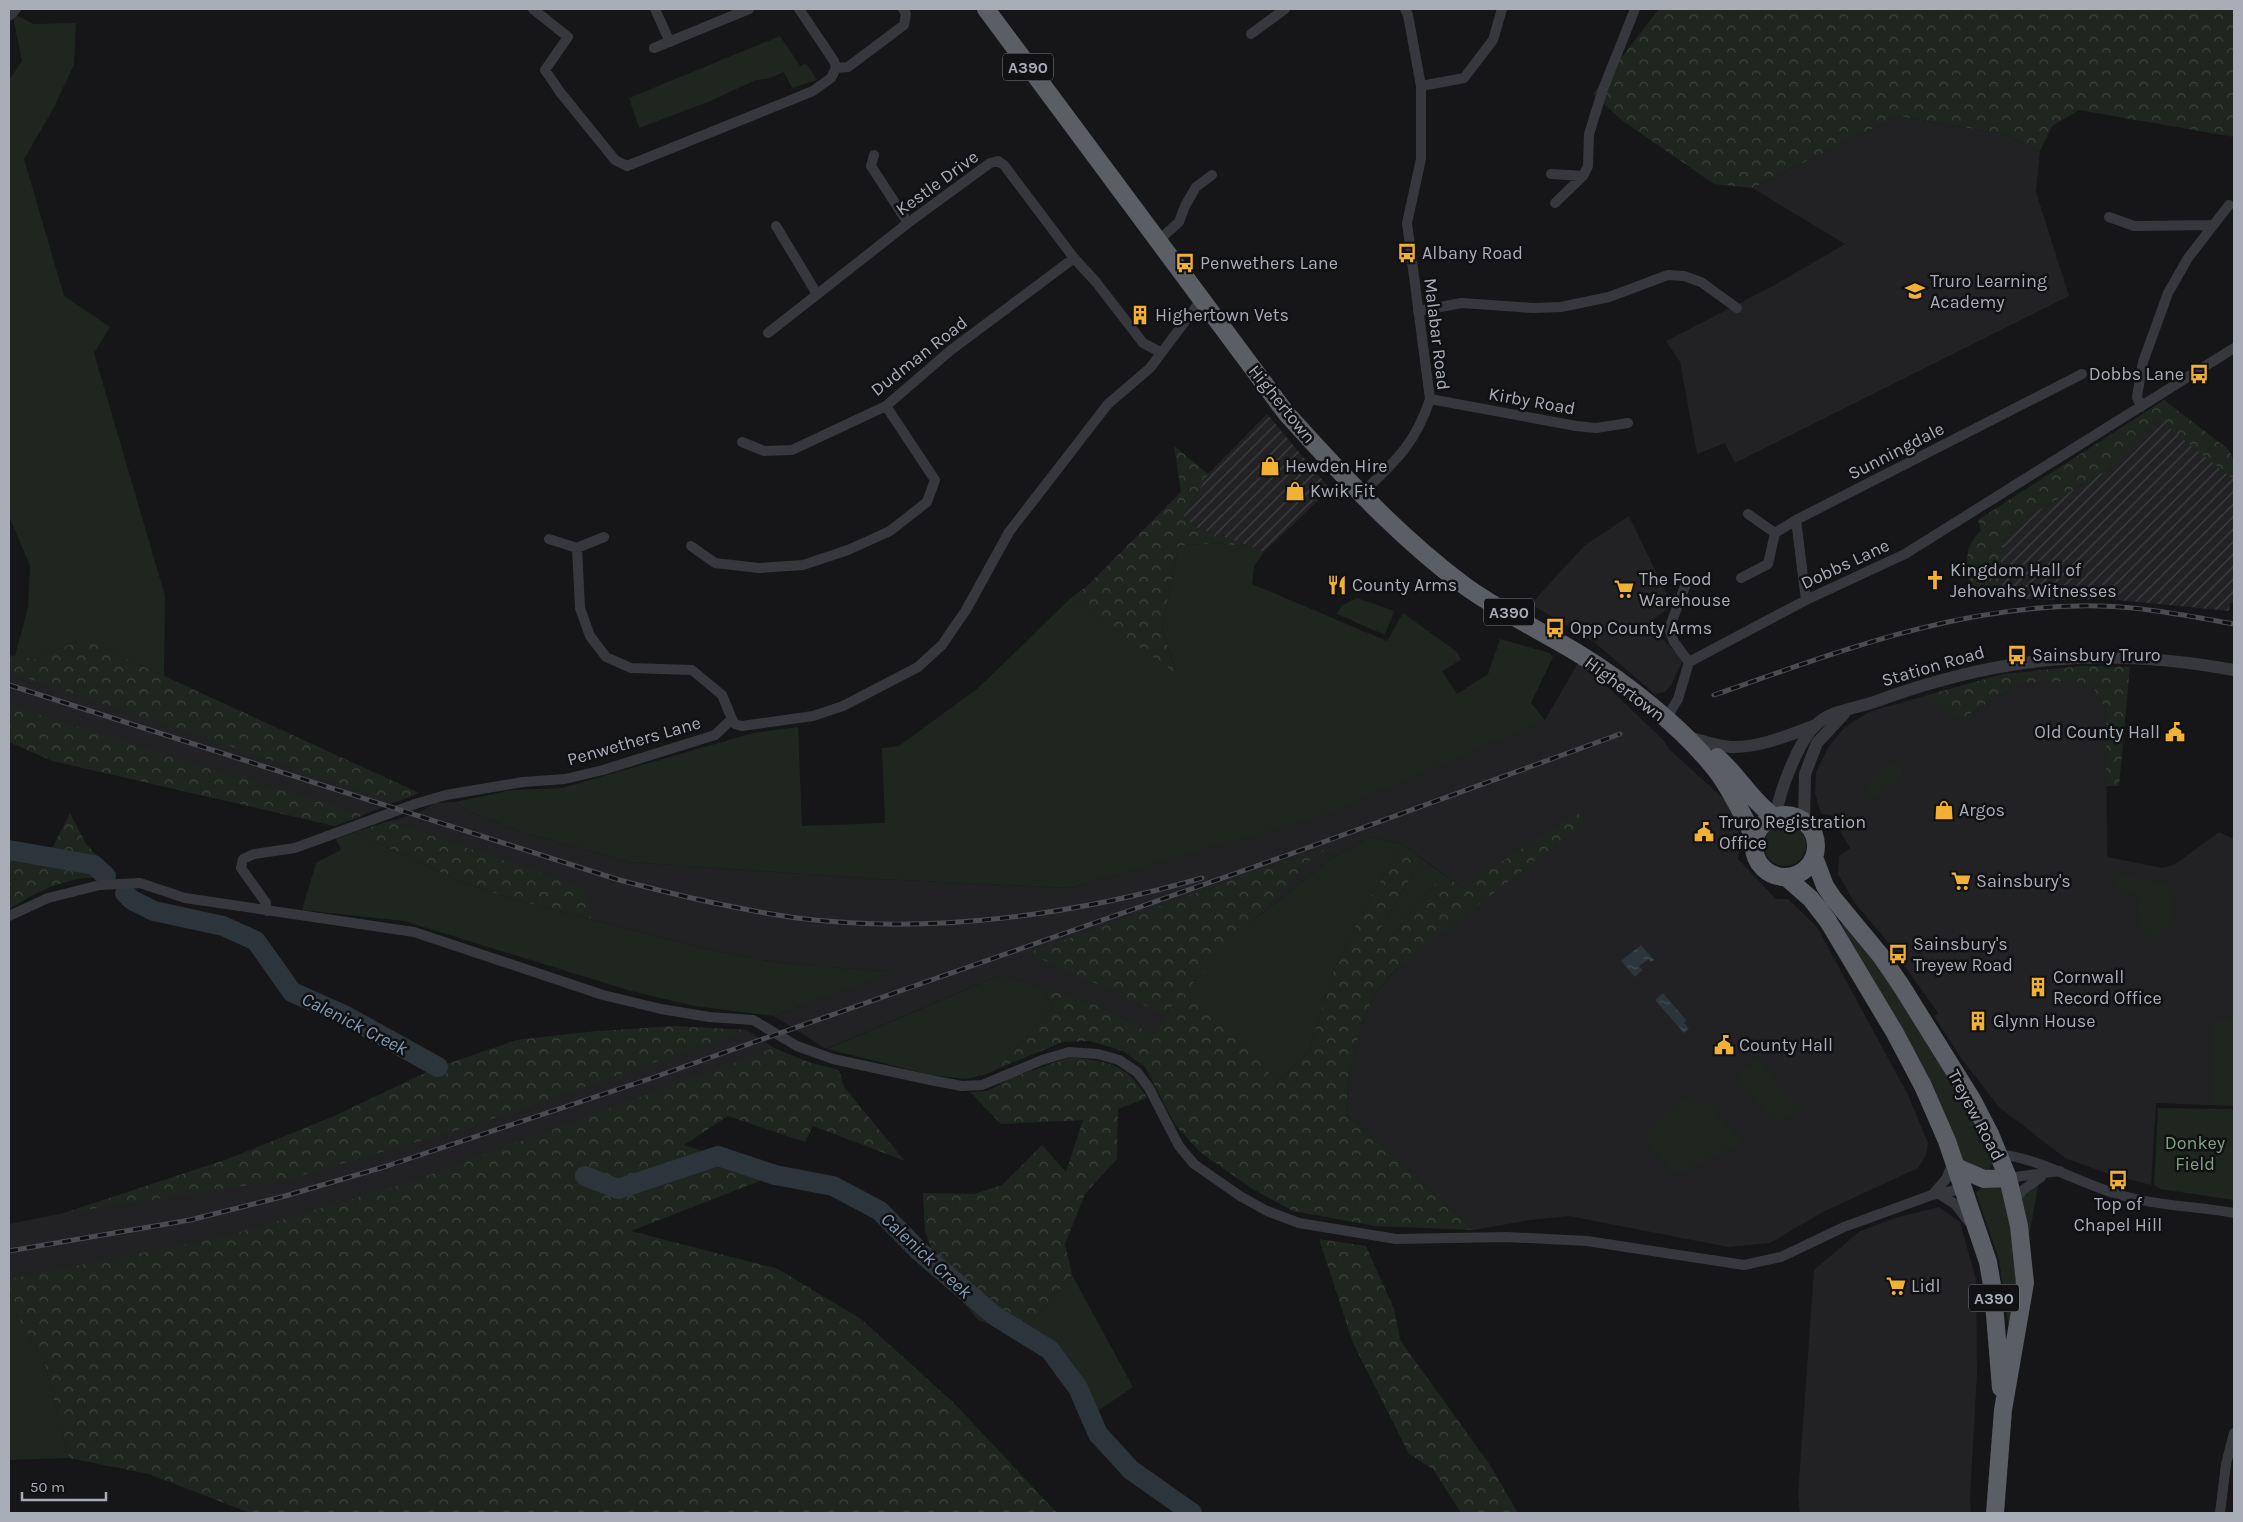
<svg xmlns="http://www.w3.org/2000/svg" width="2243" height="1522" font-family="Karla,sans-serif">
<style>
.built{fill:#222225}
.industrial{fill:url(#industrial-furrows)}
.green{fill:#1e261f}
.forest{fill:url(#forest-crowns)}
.water{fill:url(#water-ripples)}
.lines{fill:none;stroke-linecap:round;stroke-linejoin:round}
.river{stroke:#2c353c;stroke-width:20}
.minor{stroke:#37383d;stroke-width:10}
.tertiary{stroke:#37383d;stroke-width:12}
.trunk{stroke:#5b5e65;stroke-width:18}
.rail-casing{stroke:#4a4c52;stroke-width:5}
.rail{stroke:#111113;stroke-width:3;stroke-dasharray:9;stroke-linecap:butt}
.labels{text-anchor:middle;stroke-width:5;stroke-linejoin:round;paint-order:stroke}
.shield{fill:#111113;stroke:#7b7e86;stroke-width:1}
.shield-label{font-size:16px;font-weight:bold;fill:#a8adb8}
.street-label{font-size:18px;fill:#a8adb8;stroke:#111113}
.poi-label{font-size:18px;fill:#a8adb8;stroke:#111113;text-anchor:start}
.park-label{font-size:18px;fill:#7fa381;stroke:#111113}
.water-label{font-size:19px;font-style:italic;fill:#7f9bb3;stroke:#111113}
</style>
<defs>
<pattern id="industrial-furrows" width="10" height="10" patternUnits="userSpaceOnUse" patternTransform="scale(1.25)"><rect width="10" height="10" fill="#222225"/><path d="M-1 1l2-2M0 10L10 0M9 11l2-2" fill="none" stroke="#3f3f43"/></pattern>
<pattern id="forest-crowns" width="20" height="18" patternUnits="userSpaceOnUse" patternTransform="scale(1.25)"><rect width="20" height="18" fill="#1e261f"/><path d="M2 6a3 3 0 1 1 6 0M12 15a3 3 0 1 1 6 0" fill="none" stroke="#3c433d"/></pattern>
<pattern id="water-ripples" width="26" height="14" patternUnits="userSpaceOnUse" patternTransform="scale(1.25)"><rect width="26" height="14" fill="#2c353c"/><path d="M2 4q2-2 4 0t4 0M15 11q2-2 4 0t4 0" fill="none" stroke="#485056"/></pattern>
</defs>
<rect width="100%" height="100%" fill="#161618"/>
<path class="built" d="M1898 116 2003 134 2040 151 2036 192 2069 296 1735 463 1725 443 1697 454 1680 362 1666 341 1773 286 1845 244 1752 188Z
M1629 516 1672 605 1648 624 1683 660 1671 685 1665 692 1655 694 1595 643 1531 604 1584 546Z
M83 639 419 793 335 826 53 761 9 742V655L35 659Z
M1578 663 1610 689 1664 741 1669 749 1724 799 1732 810 1741 840 1738 859 1776 899H1788L1817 927 1908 1095 1928 1143 1926 1155 1918 1168 1823 1212 1770 1243 1728 1247 1569 1216 1530 1220 1474 1230 1346 1114 1349 1072 1360 1030 1374 994 1484 873 1464 889 1402 844 1371 837 1334 857 1236 934 1152 1034 1099 1006 1001 975 826 1049 774 1016 891 972 780 963 705 949 516 900 355 832 420 812 435 803 455 802 466 810 516 830 629 862 880 879 1071 888 1263 832 1545 720Z
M2076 681 2094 689 2106 709 2107 857 2162 868 2174 865 2219 832 2234 839V1106L2156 1103 2151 1185 2109 1174 2065 1158 1999 1107 1961 1058 1934 1016 1938 1013 1886 940 1854 902 1838 874 1839 856 1850 848 1831 815 1821 814 1815 793 1816 772 1829 746 1845 727 1869 712 1921 697 1935 700 1948 709 1959 721 2019 683Z
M673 1026 747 1030 774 1048 808 1062 544 1189 9 1280V1224L64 1213 228 1159 332 1117 438 1067 517 1040 588 1032Z
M1939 1207 1960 1222 1976 1280 1977 1374 1970 1497 1971 1513H1800L1798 1494 1814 1270 1860 1231 1898 1217Z"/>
<path class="industrial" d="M1267 414 1330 489 1264 552 1256 548 1199 529 1183 517 1208 474Z
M2158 418 2234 480V603H2230L2229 611 2108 599 2054 600 1996 598 2004 539 2022 520 2117 464Z"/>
<path class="green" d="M12 13 34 24 76 23 74 65 52 111 24 159 64 296 110 327 94 353 165 596 164 676 83 639 35 659 15 656 28 607 30 566 9 516V80L22 61Z
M780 36 800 66 806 63 817 80 792 88 784 72 767 79 756 80 708 102 639 128 629 98Z
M1217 543 1256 548 1264 552 1254 566 1252 584 1387 641 1403 613 1457 652 1461 660 1442 671 1457 694 1488 674 1500 639 1550 653 1553 657 1531 703 1545 720 1324 815 1071 888 880 879 629 862 516 830 466 810 455 802 513 790 562 788 753 733 798 727 802 826 885 823 882 748 899 746 978 688 1071 598 1177 673 1162 629 1178 546Z
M1357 598 1394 611 1385 635 1337 614 1341 606Z
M1889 762 1900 765 1903 771 1902 777 1874 800H1869L1865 797 1864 792 1876 774Z
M1764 845a21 21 0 1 1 42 0a21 21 0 1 1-42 0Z
M355 832 462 882 516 900 705 949 780 963 893 972 774 1016 694 1006 631 991 404 921 302 910 316 863 341 850 336 839Z
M1371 837 1402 844 1361 915 1333 972 1309 1052 1277 1082 1191 986 1236 934 1334 857Z
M1422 859 1443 874 1381 949 1374 940Z
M2116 874 2169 884 2175 918 2153 942 2139 924 2137 897 2114 886Z
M1845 921 1865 945 1958 1087 1994 1161 1988 1171 1963 1162 1839 926Z
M1001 975 1043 988 1053 1007 997 1069 984 1075 966 1079 931 1075 827 1049Z
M2234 1018V1104H2213V1022Z
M1756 1058 1802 1110V1111L1776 1124 1735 1076Z
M1689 1093 1701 1106 1712 1103 1716 1107 1713 1110 1742 1142 1680 1173 1671 1170 1641 1135Z
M2158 1108 2234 1109V1200L2160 1189 2154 1185Z
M2039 1181 2027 1248 2022 1198Z
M1981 1187H2007L2019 1290 2011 1326 2008 1323 1999 1260 1976 1193Z
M1072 1275 1133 1387 1086 1419 1054 1366 1020 1334Z
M9 1302 44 1361 69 1458 9 1460Z"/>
<path class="forest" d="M1659 9H2234V137L2079 110 2052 126 2040 151 2003 134 1898 116 1752 188 1714 184 1623 121 1593 94Z
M2164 400 2228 449 2234 460V480L2158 419 2117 464 2022 520 2004 539 1996 598 1971 596C1968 572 1960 549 1981 531L1978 520Z
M1174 446 1208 474 1183 517 1199 529 1256 548 1217 543 1178 546 1162 629 1177 674 1071 598 1087 586 1181 492Z
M83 639 419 793 396 802 9 672V658L15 656 35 659Z
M2083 666 2130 667 2119 786H2106V709L2094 689 2076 681 2019 683 1959 721C1947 708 1938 701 1921 697L2003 674Z
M9 705 210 769 364 815 335 826 53 761 9 742Z
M70 813 86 844 112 871C101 880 88 876 74 880 48 886 32 895 9 909V841L52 848Z
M1578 813 1585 822 1397 968 1374 994 1360 1030 1349 1072 1346 1114 1474 1230 1375 1226 1293 1211 1251 1188 1200 1152 1176 1126 1145 1067 1123 1051 1090 1041 1063 1042 997 1069 1053 1007 1043 988 1099 1006 1152 1034 1189 988 1164 1014 1028 953 1275 865 1346 843 1310 860 1191 985 1277 1082 1309 1052 1333 972 1361 915 1402 844 1422 859 1374 940 1381 949 1443 874 1464 889 1484 873Z
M389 821 583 888 591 919 516 900 462 882 355 832Z
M673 1026 747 1030 471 1126 289 1179 64 1213 228 1159 332 1117 438 1067 517 1040 588 1032Z
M774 1048 808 1062 839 1070 844 1087 905 1161 813 1126 805 1142 728 1116 684 1145 775 1175 631 1231 778 1269 861 1319 955 1404 1057 1513H250L149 1474 69 1458 44 1361 9 1302V1279L223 1237 410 1182Z
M1071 1057C1108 1062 1127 1063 1147 1098L1118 1109 1117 1159 1085 1194 1065 1244 1072 1275 1020 1334 978 1320 941 1276 925 1231 923 1193 974 1194 1002 1185 1042 1145 1066 1172 1083 1120 1001 1124 970 1092 988 1091 1010 1078Z
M1319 1239 1366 1246 1394 1309 1400 1340 1490 1465 1518 1513H1461L1433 1469 1409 1454 1353 1343Z"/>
<path class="water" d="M1641 945 1654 960 1651 962 1649 959 1639 966 1642 970 1635 977 1621 961Z
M1663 993 1686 1020 1684 1023 1689 1029 1684 1033 1655 1000Z"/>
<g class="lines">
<path class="river" d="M9 850 94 865 106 876
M125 893 132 900 154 911 223 926 256 941 292 992 346 1016 438 1067
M585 1176 618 1189 718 1156 775 1175 833 1186 880 1211 919 1251 995 1316 1050 1350 1078 1388 1098 1434 1131 1470 1192 1513"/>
<path class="minor" d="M533 9 568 37 545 70 560 92 615 160 627 166 813 91 831 78 836 68 834 61 799 9
M655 9 670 42
M9 16 16 9
M1251 34 1285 9
M654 48 749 9
M836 68 848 67 904 25 906 14 903 9
M1421 86 1464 78 1493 40 1502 9
M874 155 871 166 908 223
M1551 174 1583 176
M1555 203 1583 176 1588 166 1589 134 1603 89 1635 9
M2109 217 2134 226 2213 225
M776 226 817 294
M1159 240 1179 222 1185 206 1196 187 1212 175
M1418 311 1462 303 1533 308 1561 307 1609 297 1668 275 1684 276 1701 282 1737 308
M768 333 908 223 990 163 998 161 1004 165 1074 258 1096 282 1143 343 1160 352
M1430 399 1576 426 1596 428 1628 423
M2141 407 2137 397 2143 362 2168 293 2188 258 2229 205
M742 442 764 451 792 450 886 406 951 350 1074 258
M1362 493C1395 462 1416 443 1430 399L1407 223 1421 159V86L1408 15 1405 9
M1748 514 1775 533
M549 539 577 548 604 537
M691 546 715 563 759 568 803 565 848 550 890 531 927 502 935 480 886 406
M577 548 580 608 590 636 606 657 631 668 692 670 722 695 732 719
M1741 578 1768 564 1775 533 1796 520
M1687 581 1669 629 1674 642 1689 662
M1806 600 1796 520 2082 374
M1666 719 1678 699 1689 662 1806 600 1905 554 2234 348
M267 911 266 903 241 868 243 859 254 854 295 848 415 804 446 795 523 782 565 779 603 770 715 735 732 719 735 724 742 726 813 716 843 706 918 667 942 645 966 610 1009 532 1108 404 1150 368 1202 299
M9 916 48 898 100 885 140 883 185 898 414 932 603 995 661 1009 709 1017 753 1020 797 1046 833 1059 935 1081 962 1086 982 1085 1042 1060 1069 1052 1098 1054 1119 1060 1137 1072 1149 1088 1179 1146 1194 1164 1240 1196 1267 1211 1299 1223 1396 1239 1507 1237 1587 1241 1744 1265 1781 1257 1844 1227 1932 1195 1962 1189
M1999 1154C2041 1159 2077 1182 2117 1194 2155 1206 2196 1206 2234 1213
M2008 1178 2060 1171
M1933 1194 1946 1179 1954 1160
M1939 1194 1955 1204 1969 1222
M2013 1202 2023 1190 2041 1177
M2220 1513 2226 1464 2234 1433"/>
<path class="tertiary" d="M1685 736C1700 740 1716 746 1731 747 1760 748 1789 735 1815 725
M1776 815C1779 793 1798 742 1815 726 1830 710 1854 709 1874 702 1999 656 2102 646 2234 670
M1804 821 1805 774 1817 743 1844 714"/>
<path class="trunk" d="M986 9 1286 413C1341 474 1399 537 1465 586 1498 610 1541 631 1576 652 1624 681 1685 729 1719 774 1733 794 1743 815 1754 837
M1717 757C1738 775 1751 800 1773 816
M1754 846a31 31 0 1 1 62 0a31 31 0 1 1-62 0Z
M1814 857 1825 886 1833 898 1881 956 1902 987 1973 1101 1990 1134 2008 1178 2019 1226 2025 1283 2003 1410 1995 1513
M1786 877 1811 899 1828 921 1895 1033 1923 1086 1947 1141 1988 1262 1993 1291 2001 1388
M1956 1167 1984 1179 2008 1178"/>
<defs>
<path id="rail" d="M9 685 616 879C675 895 735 909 797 918 931 935 1073 915 1202 878
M1714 695C1840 651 1964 603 2099 606 2145 607 2189 616 2234 624
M9 1251 190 1220 285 1196 387 1166 649 1079 1285 856 1620 734"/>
</defs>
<use href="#rail" class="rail-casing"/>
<use href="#rail" class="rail"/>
</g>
<defs>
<symbol id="bus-bare" viewBox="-9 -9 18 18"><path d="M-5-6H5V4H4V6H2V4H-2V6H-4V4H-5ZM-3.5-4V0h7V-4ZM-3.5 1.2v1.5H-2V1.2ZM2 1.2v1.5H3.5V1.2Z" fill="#f2b134" stroke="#111113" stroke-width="2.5" paint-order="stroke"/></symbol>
<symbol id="school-bare" viewBox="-9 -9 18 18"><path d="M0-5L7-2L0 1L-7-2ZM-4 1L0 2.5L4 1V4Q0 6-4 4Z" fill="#f2b134" stroke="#111113" stroke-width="2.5" paint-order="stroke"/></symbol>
<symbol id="building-bare" viewBox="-9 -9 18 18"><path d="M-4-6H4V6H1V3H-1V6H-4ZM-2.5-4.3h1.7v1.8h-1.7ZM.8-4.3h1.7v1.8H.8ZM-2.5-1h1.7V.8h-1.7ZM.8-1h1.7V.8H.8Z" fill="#f2b134" stroke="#111113" stroke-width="2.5" paint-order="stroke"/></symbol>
<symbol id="shop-bare" viewBox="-9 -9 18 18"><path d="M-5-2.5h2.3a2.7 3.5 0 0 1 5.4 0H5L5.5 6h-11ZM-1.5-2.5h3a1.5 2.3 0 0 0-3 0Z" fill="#f2b134" stroke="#111113" stroke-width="2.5" paint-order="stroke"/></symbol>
<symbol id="church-bare" viewBox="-9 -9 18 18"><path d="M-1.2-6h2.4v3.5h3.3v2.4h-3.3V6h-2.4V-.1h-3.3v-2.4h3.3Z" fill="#f2b134" stroke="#111113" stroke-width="2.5" paint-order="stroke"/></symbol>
<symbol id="restaurant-bare" viewBox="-9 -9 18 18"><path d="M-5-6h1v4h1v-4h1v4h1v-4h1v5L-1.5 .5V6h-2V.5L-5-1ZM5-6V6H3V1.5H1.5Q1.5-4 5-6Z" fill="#f2b134" stroke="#111113" stroke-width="2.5" paint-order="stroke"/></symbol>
<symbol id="supermarket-bare" viewBox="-9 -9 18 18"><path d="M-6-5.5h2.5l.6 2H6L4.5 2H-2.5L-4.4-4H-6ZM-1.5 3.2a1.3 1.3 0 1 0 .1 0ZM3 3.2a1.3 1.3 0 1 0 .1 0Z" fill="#f2b134" stroke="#111113" stroke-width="2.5" paint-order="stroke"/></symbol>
<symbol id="civic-bare" viewBox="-9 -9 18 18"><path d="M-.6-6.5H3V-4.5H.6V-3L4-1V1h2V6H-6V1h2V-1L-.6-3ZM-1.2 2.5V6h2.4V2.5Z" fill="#f2b134" stroke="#111113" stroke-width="2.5" paint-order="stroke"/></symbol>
</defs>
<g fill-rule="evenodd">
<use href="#bus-bare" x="1393" y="239" width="28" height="28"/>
<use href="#bus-bare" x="1171" y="249" width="28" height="28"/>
<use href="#school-bare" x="1901" y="277" width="28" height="28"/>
<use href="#building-bare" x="1126" y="301" width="28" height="28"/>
<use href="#bus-bare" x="2185" y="360" width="28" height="28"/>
<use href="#shop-bare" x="1256" y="452" width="28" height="28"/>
<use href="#shop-bare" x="1281" y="477" width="28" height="28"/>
<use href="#church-bare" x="1921" y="566" width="28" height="28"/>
<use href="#restaurant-bare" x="1323" y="571" width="28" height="28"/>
<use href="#supermarket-bare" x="1610" y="575" width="28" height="28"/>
<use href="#bus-bare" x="1541" y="614" width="28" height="28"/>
<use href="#bus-bare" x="2003" y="641" width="28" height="28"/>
<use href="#civic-bare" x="2161" y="718" width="28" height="28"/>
<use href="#shop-bare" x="1930" y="796" width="28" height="28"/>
<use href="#civic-bare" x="1690" y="818" width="28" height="28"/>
<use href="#supermarket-bare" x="1947" y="867" width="28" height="28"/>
<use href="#bus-bare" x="1884" y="940" width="28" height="28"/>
<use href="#building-bare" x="2024" y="973" width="28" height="28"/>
<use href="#building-bare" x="1964" y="1007" width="28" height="28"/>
<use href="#civic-bare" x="1710" y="1031" width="28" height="28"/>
<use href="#bus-bare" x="2104" y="1166" width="28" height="28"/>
<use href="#supermarket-bare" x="1882" y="1272" width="28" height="28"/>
</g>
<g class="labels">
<g class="shield">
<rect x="1003" y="53.5" width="50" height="27" rx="4"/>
<rect x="1484" y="598.5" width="50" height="27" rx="4"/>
<rect x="1969" y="1284.5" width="50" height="27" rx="4"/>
</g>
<g class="shield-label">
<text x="1028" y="73">A390</text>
<text x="1509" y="618">A390</text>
<text x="1994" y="1304">A390</text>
</g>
<g class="street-label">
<text transform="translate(937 183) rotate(-36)" y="6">Kestle Drive</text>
<text transform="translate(1437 334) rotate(83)" y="6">Malabar Road</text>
<text transform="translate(919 356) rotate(-38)" y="6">Dudman Road</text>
<text transform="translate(1532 401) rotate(10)" y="6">Kirby Road</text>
<text transform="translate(1282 404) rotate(51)" y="6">Highertown</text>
<text transform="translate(1896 451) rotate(-27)" y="6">Sunningdale</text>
<text transform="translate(1845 564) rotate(-25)" y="6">Dobbs Lane</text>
<text transform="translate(1933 666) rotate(-16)" y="6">Station Road</text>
<text transform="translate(1625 689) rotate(37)" y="6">Highertown</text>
<text transform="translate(634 741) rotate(-16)" y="6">Penwethers Lane</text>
<text transform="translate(1976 1115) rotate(62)" y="6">Treyew Road</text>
</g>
<g class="poi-label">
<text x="1422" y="259">Albany Road</text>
<text x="1200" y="269">Penwethers Lane</text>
<text x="1930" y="287">Truro Learning<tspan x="1930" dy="21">Academy</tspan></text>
<text x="1155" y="321">Highertown Vets</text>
<text x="2184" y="380" text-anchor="end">Dobbs Lane</text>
<text x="1285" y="472">Hewden Hire</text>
<text x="1310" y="497">Kwik Fit</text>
<text x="1950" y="576">Kingdom Hall of<tspan x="1950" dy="21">Jehovahs Witnesses</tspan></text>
<text x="1639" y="585">The Food<tspan x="1639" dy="21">Warehouse</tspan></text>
<text x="1352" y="591">County Arms</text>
<text x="1570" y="634">Opp County Arms</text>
<text x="2032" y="661">Sainsbury Truro</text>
<text x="2160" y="738" text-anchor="end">Old County Hall</text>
<text x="1959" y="816">Argos</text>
<text x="1719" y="828">Truro Registration<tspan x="1719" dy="21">Office</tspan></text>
<text x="1976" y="887">Sainsbury's</text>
<text x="1913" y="950">Sainsbury's<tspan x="1913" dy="21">Treyew Road</tspan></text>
<text x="2053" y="983">Cornwall<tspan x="2053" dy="21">Record Office</tspan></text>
<text x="1993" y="1027">Glynn House</text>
<text x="1739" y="1051">County Hall</text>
<text x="2118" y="1210" text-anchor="middle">Top of<tspan x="2118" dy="21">Chapel Hill</tspan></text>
<text x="1911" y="1292">Lidl</text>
</g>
<g class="park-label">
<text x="2195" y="1149">Donkey<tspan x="2195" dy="21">Field</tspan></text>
</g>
<g class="water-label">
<text transform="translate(355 1023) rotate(27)" y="7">Calenick Creek</text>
<text transform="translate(927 1255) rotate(43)" y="7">Calenick Creek</text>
</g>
</g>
<rect width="2243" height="1522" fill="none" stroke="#a8adb8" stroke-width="20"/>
<path d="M22 1492v8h84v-8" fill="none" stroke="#a8adb8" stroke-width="2.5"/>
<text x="30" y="1492" font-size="15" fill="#a8adb8" stroke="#111113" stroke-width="4" paint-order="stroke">50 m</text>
</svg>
